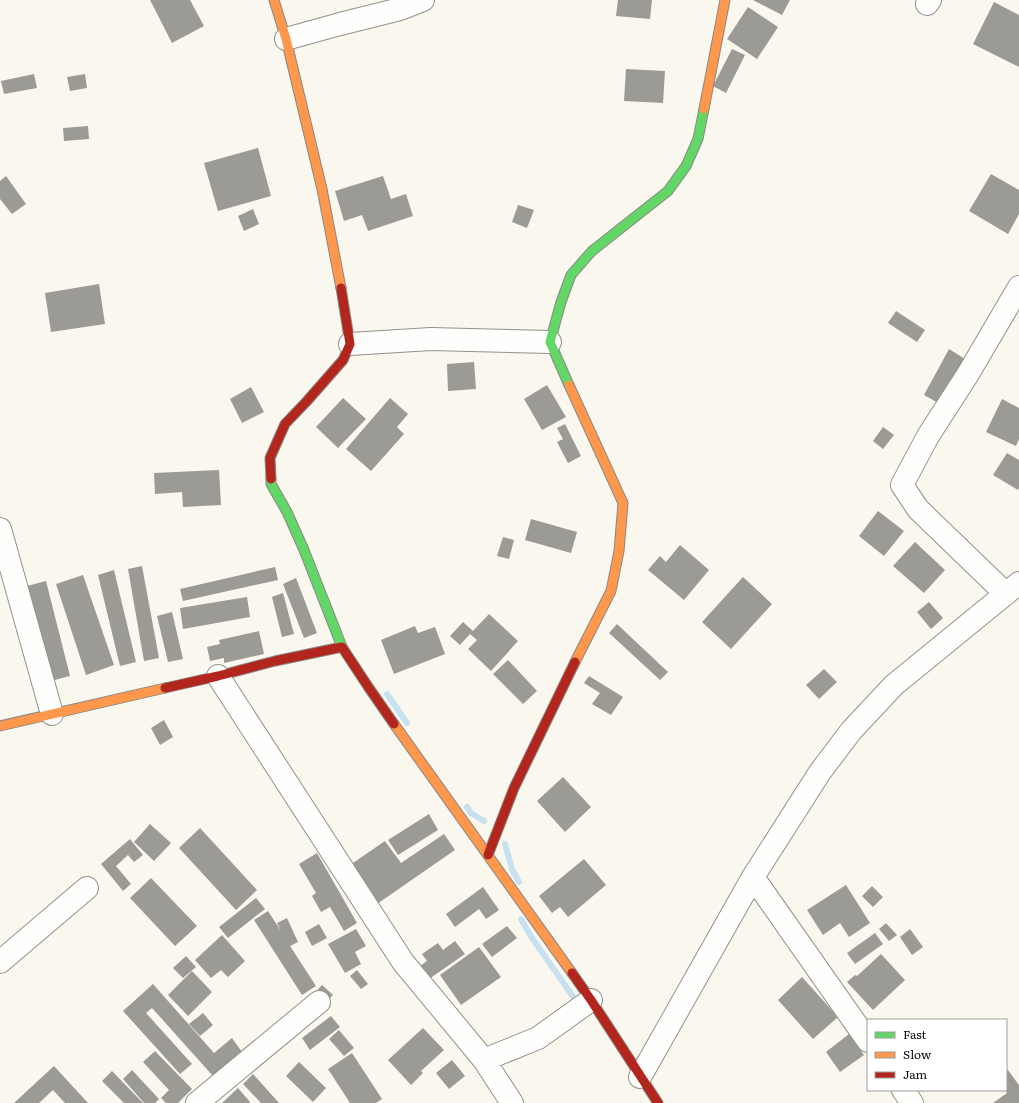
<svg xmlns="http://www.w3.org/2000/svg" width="1019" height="1103" font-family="Literata,serif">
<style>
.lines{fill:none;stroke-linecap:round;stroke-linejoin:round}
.stream{stroke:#c8e1f0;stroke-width:6}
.building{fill:#9c9a94}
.street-casing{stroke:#92918d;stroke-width:24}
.fast-casing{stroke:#898884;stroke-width:11}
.slow-casing{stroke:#898884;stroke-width:11}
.jam-casing{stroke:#898884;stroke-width:11}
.street{stroke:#fefefc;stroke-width:22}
.fast{stroke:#63d668;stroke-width:9}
.slow{stroke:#ff974d;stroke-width:9}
.jam{stroke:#b3261e;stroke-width:9}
</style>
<rect width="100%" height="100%" fill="#f9f7ee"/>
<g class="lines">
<path class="stream" d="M387 694 407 723
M467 807 471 813 484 821
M505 844 512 869 519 882
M521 919 530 935 574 998"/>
</g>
<path class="building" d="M150 0H190L204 26 172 43Z
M618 0H652L650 19 616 16Z
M753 0H790L782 15Z
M994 2 1019 15V67L973 44Z
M748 7 778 27 757 59 727 39Z
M732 49 745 55 726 93 713 86Z
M626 69 665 71 663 103 624 101Z
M34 74 37 88 4 94 1 81Z
M85 74 87 88 70 91 67 77Z
M88 126 89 139 64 141 63 128Z
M258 148 271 196 218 211 204 163Z
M991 174 1019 190V214L1008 234 969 211Z
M6 176 26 204 12 214 0 199V181Z
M383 176 391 199 406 194 413 216 368 231 362 215 344 221 335 191Z
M518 205 534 210 527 228 512 222Z
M253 209 259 224 244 231 238 216Z
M99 284 105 324 51 332 45 293Z
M896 311 925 330 917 342 888 323Z
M949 349 965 359 940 404 924 395Z
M474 362 476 389 448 391 447 364Z
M547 385 566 417 542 430 524 399Z
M251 387 264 412 242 423 230 399Z
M343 398 366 419 338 448 316 427Z
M390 398 408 414 397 427 404 434 371 471 346 449Z
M1002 399 1019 408V439L1016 446 986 432Z
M565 424 581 456 568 463 557 442 563 439 557 428Z
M883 427 894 435 883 449 873 441Z
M1007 453 1019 460V488L1018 490 993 475Z
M219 470 221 505 183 507 182 492 155 494 154 473Z
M878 511 904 531 884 556 859 536Z
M531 519 577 532 571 553 525 540Z
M503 537 514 540 509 559 497 556Z
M915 542 945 570 924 593 893 566Z
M680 545 709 570 684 600 648 570 660 556 666 562Z
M142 566 159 658 144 661 128 569Z
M275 567 278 580 183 601 180 589Z
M114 570 136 662 120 666 98 575Z
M83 575 114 665 86 675 56 584Z
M743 577 772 604 731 649 702 622Z
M296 578 317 633 304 638 283 584Z
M46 581 70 676 51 681 27 586Z
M283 593 294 634 282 637 272 597Z
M247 597 250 617 183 629 180 608Z
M929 602 943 618 931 629 917 612Z
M172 612 183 659 168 662 157 616Z
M489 614 518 641 491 671 468 649 477 640 470 634 460 645 450 636 463 622 473 631Z
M617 624 668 672 660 680 609 633Z
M415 626 418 633 435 627 445 654 394 674 381 640Z
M259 631 264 654 224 663V658L210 661 207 647 220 644 219 640Z
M508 660 537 691 523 704 493 674Z
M824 669 837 682 819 699 806 685Z
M589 676 623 697 611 715 592 704 600 693 584 683Z
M164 720 173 737 160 745 151 728Z
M563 777 591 807 565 832 537 801Z
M429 814 438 830 398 855 388 840Z
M150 824 171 843 154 861 134 842Z
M200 828 257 890 236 910 179 848Z
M444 834 455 850 377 904 350 865 385 841 401 863Z
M130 839 143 855 134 862 128 855 116 866 131 884 123 891 101 864Z
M317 853 357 923 344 931 330 907 321 912 312 896 316 893 299 864Z
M584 859 606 885 568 917 560 907 552 913 539 896Z
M151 878 197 926 175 946 130 898Z
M846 885 870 923 849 937 840 923 823 935 807 910Z
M872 886 883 897 873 907 862 896Z
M483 887 499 910 486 919 479 909 455 927 446 914Z
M256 898 265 909 228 938 219 927Z
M268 911 281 931 277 923 287 918 298 942 290 946 316 986 302 995 254 920Z
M886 923 897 935 889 941 879 929Z
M319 924 327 938 312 946 305 932Z
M507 926 517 938 492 957 482 944Z
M356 929 366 946 355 952 361 964 345 973 328 944Z
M910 929 923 947 912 955 900 937Z
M875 933 883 944 855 964 847 953Z
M222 935 245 961 228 977 221 970 211 978 195 960Z
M455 941 465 954 429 979 420 966 427 961 422 954 438 943 443 950Z
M479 947 501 977 461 1005 440 975Z
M881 954 905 980 873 1010 847 982 855 975 857 976Z
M186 956 196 967 183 978 173 968Z
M357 970 368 984 361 989 350 976Z
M192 971 212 992 188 1016 168 995Z
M802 977 838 1017 813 1039 778 1000Z
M153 984 214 1053 232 1038 242 1052 225 1065V1066L213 1076 152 1008 146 1013 192 1064 180 1074 123 1011Z
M322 985 333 995 325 1003 315 993Z
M203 1013 213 1025 200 1036 189 1024Z
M331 1016 340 1027 310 1050 302 1038Z
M423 1028 444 1050 421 1071 423 1073 411 1085 388 1060Z
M339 1030 354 1048 344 1056 329 1039Z
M849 1034 864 1055 840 1072 826 1052Z
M155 1051 192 1089 178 1103H166L161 1098 169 1090 143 1062Z
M352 1053 382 1099 376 1103H350L328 1069Z
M452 1060 465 1076 449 1089 436 1073Z
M299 1062 326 1088 313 1102 286 1076Z
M54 1066 88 1103H65L53 1090 39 1103H14Z
M132 1070 159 1099 155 1103H144L123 1079Z
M1008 1070 1019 1085V1103H993L1007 1093 1005 1090H1006V1071Z
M112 1071 143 1103H124L102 1081Z
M253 1074 279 1103H261L243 1084Z
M238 1088 250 1102 249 1103H222Z"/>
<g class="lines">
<defs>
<path id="street" d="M927 4 930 0
M286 39 340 24 400 9 423 0
M350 344 431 339 550 342
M0 529 52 714
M1006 594 918 509 902 485 928 436 968 374 1019 287
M218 676 403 962 484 1060 512 1103
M753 877 868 1041
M0 962 87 888
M484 1060 538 1038 591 1000
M640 1077 753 877 820 772 851 731 894 685 1019 583
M903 1090 912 1103
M197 1103 319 1002"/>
<path id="fast" d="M569 385 550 342 561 302 571 275 592 251 668 191 686 166 698 139 704 109
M271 479V484L287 512 304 550 342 647"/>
<path id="slow" d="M274 0 286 39 322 189 341 288
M704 109 725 0
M569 385 623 503 619 551 611 591 575 662
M394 724 572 973
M0 726 165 688"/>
<path id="jam" d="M271 479 270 458 285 424 307 401 343 360 350 344 341 288
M165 688 218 676 275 661 342 647 369 688 394 724
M488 855 514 788 575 662
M572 973 591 1000 658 1103"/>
</defs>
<use href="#street" class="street-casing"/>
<use href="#fast" class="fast-casing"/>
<use href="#slow" class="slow-casing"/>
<use href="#jam" class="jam-casing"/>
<use href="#street" class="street"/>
<use href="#fast" class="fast"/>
<use href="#slow" class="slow"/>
<use href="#jam" class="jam"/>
</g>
<rect x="867" y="1019" width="140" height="72" fill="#ffffff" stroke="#9d9d9d"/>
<rect x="875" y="1032" width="20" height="6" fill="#63d668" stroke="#9d9d9d"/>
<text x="903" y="1039" font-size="12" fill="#0b0b0b">Fast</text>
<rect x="875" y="1052" width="20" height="6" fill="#ff974d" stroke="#9d9d9d"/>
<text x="903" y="1059" font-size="12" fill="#0b0b0b">Slow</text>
<rect x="875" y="1072" width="20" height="6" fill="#b3261e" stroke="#9d9d9d"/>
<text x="903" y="1079" font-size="12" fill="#0b0b0b">Jam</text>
</svg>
